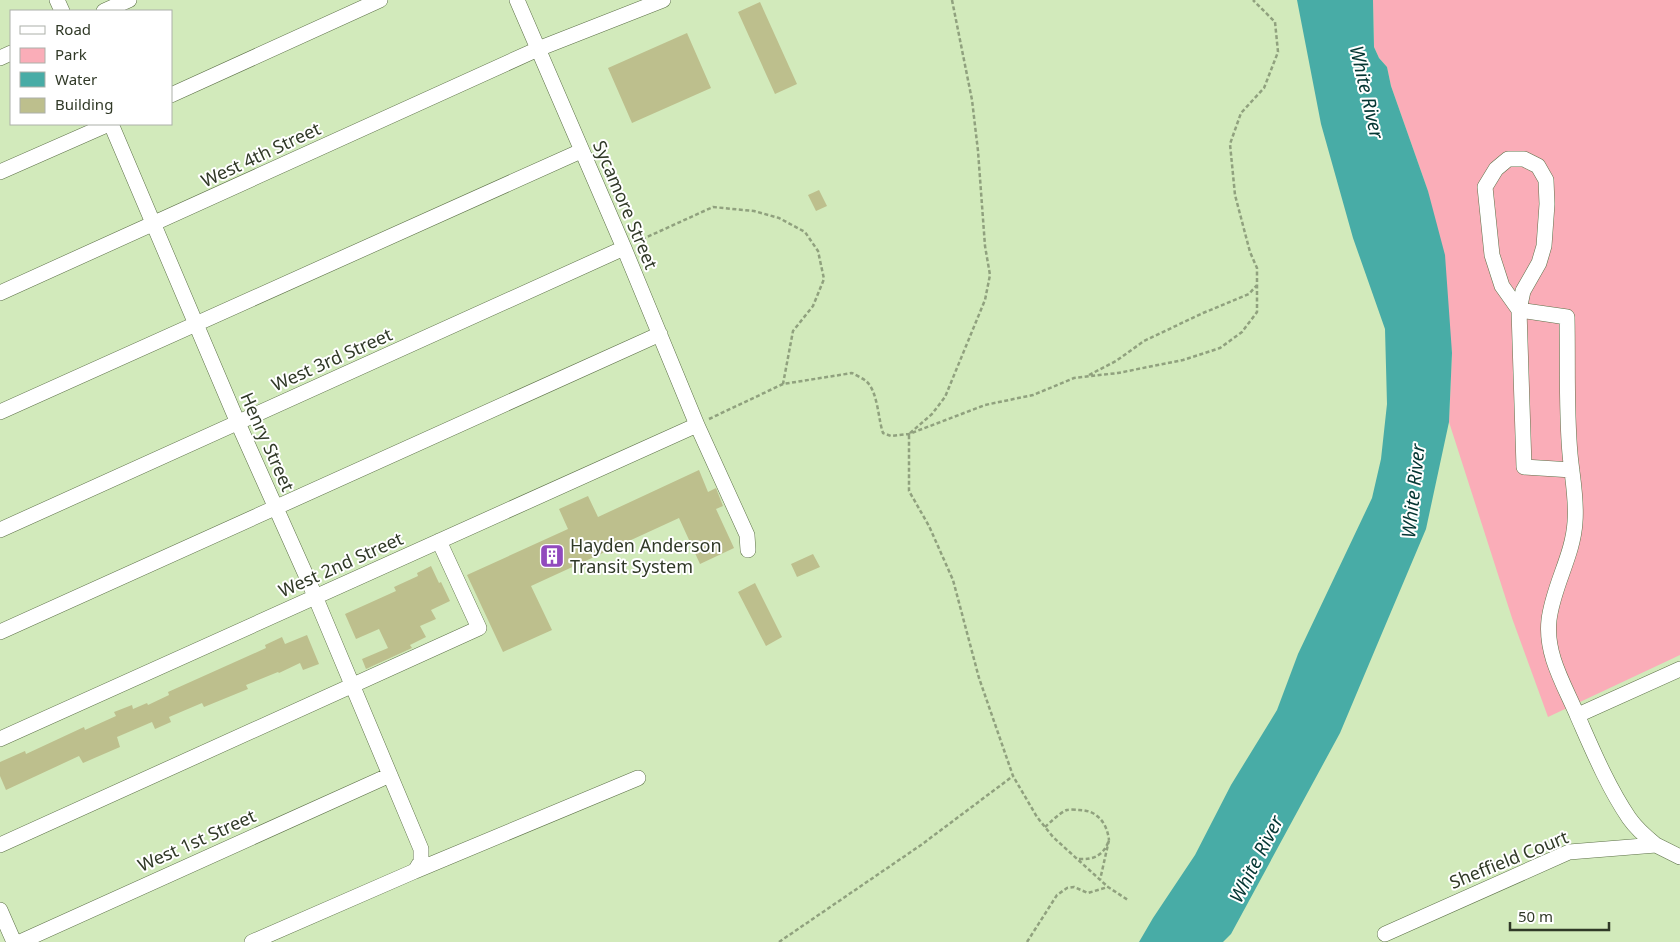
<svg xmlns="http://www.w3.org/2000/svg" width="1680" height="942" font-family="'Noto Sans',sans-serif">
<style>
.green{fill:#faadb8}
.water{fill:#48aca6}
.building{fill:#bdbf8d}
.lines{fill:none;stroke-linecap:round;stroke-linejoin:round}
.minor-casing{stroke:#5c7047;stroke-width:16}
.path{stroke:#90a17e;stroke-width:2.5;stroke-dasharray:4 2.5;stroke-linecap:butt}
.minor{stroke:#fff;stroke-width:15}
.labels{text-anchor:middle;stroke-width:4;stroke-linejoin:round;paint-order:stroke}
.street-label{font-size:18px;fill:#303927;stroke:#fff}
.poi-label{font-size:18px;fill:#303927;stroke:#fff;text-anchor:start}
.water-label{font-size:19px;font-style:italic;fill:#043633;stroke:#fff}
</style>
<rect width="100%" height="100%" fill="#d2eabb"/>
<path class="green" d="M1373 0H1680V655L1548 717 1512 618 1449 422 1452 353 1428 191 1391 86 1387 67 1379 58 1374 47Z"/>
<path class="water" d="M1297 0H1373L1374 47 1379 58 1387 67 1391 86 1428 191 1445 255 1452 353 1449 422 1426 529 1377 645 1340 733 1231 934 1223 942H1139L1153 918 1195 855 1231 785 1277 710 1298 654 1372 498 1381 459 1387 404 1385 329 1353 238 1321 124Z"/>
<path class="building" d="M760 2 797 84 775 94 738 12Z
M687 33 711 88 632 123 608 68Z
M819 190 827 206 816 211 808 195Z
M699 470 708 492 716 488 723 506 716 509 734 548 700 564 679 518 531 586 552 630 503 652 467 575 568 529 559 509 588 496 598 517Z
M813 554 820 567 797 577 791 564Z
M431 566 439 583 441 582 450 601 431 610 436 619 420 626 426 637 410 645 412 648 366 669 362 659 388 648 379 629 356 639 345 614 396 591 394 587 418 576 417 573Z
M755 583 782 637 766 646 738 592Z
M307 635 319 664 303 670 300 663 279 673 278 672 246 685 248 689 204 707 202 703 169 717 171 722 155 729 152 722 117 737 120 747 83 763 79 756 6 790 0 776V762L25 751 26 754 84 727 85 730 116 716 114 712 132 705 133 709 147 703 148 705 169 695 168 692 266 648 265 645 282 637 285 644Z"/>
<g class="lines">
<defs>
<path id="minor" d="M57 0 62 11
M517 0 624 248 697 425 747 535 748 550
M104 11 129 0
M0 58 11 53
M171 95 380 0
M111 124 238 423 309 582 421 849V861L415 871 252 942
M1508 159H1524L1538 166 1546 180 1547 204 1544 246 1539 263 1523 291 1519 310 1502 286 1492 255 1485 187 1496 169Z
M0 172 109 124
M0 293 538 49 663 0
M0 412 581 151
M1572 470 1524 467 1519 310 1567 317C1568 363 1566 409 1570 454 1572 476 1577 499 1575 522 1573 556 1553 586 1549 620 1545 655 1565 686 1578 717 1593 751 1608 787 1629 818 1636 828 1646 837 1656 845
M0 530 624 248
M0 632 660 334
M1578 715 1680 669
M0 739 697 425
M0 845 479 628 439 541
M415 871 638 778
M0 910 14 942
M1385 934 1569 852 1656 845 1680 857
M20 942 390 775"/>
</defs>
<use href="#minor" class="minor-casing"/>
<path class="path" d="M952 0 972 100 978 151 985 246 990 275 985 300 945 397 932 414 909 434V491L929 526 953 580 979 678 1013 776 1037 817 1053 837 1108 887 1128 900
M636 242 713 207 754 211 779 218 805 232 818 251 824 279 813 306 793 331 783 384
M1089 375 1116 361 1144 341 1203 313 1249 294 1257 285
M709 419 783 384 852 373C856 375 862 378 866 381 878 391 878 419 883 433L891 436 909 434 985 405 1033 395 1074 378 1118 373 1183 360 1220 348 1242 332 1257 312V268L1250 252 1235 195 1230 144 1241 113 1264 88 1278 52 1275 22 1253 0
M1045 827C1051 822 1059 813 1067 810 1070 809 1076 810 1079 810 1097 810 1107 823 1109 840
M1079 859C1094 860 1104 855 1109 840L1100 880
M779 942 921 845 1013 776
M1027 942 1057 895 1067 888 1074 887 1088 893 1108 887"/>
<use href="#minor" class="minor"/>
</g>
<defs>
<symbol id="building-square" viewBox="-11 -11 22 22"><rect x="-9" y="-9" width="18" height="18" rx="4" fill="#914abd" stroke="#fff"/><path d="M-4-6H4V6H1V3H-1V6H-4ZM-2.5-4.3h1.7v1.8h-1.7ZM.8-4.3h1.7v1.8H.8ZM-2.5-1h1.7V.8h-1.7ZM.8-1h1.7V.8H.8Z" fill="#fff"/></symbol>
</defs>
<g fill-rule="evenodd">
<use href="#building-square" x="538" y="542" width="28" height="28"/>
</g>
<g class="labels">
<g class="street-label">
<text transform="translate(261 155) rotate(-25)" y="6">West 4th Street</text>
<text transform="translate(625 205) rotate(67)" y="6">Sycamore Street</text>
<text transform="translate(332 360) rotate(-24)" y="6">West 3rd Street</text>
<text transform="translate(267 442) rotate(66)" y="6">Henry Street</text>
<text transform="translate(341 565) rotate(-24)" y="6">West 2nd Street</text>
<text transform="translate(197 841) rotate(-24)" y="6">West 1st Street</text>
<text transform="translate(1509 860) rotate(-22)" y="6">Sheffield Court</text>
</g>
<g class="poi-label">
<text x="570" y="552">Hayden Anderson<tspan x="570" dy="21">Transit System</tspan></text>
</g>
<g class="water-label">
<text transform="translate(1367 92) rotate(77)" y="7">White River</text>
<text transform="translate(1413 491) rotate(-84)" y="7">White River</text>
<text transform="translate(1256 859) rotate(-63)" y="7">White River</text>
</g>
</g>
<rect x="10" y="10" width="162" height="115" fill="#ffffff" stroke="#acb0a9"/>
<rect x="20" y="26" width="25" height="8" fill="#ffffff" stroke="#acb0a9"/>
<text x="55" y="35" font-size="15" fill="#303927">Road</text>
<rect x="20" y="48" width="25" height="15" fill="#faadb8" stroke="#acb0a9"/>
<text x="55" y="60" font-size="15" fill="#303927">Park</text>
<rect x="20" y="72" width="25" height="15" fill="#48aca6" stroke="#acb0a9"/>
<text x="55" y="85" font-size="15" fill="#303927">Water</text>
<rect x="20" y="98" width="25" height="15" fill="#bdbf8d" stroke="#acb0a9"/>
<text x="55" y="110" font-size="15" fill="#303927">Building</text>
<path d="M1510 922v8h99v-8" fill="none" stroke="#303927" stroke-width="2.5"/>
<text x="1518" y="922" font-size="15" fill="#303927" stroke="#ffffff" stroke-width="4" paint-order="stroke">50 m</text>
</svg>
